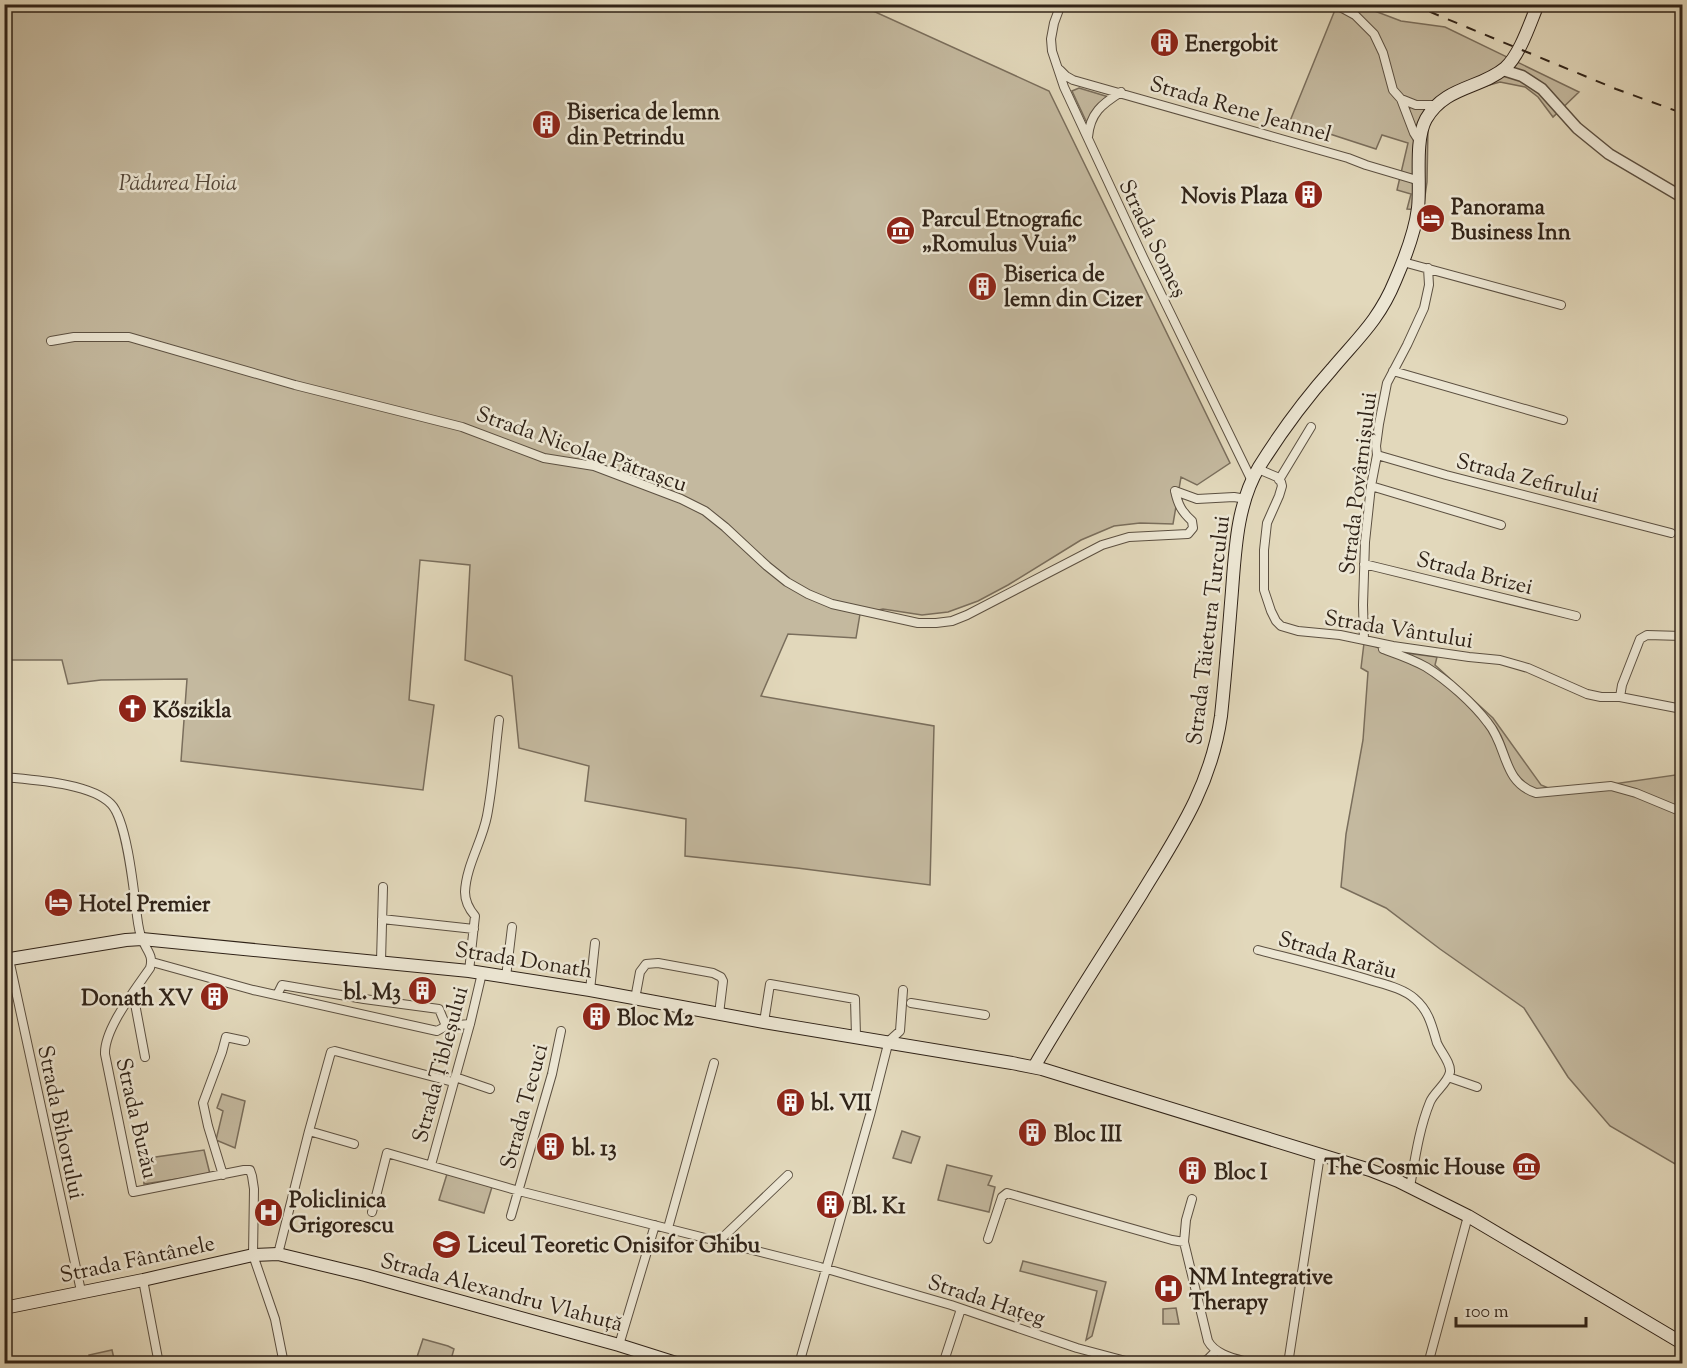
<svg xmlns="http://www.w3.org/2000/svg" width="1687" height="1368" font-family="'Sorts Mill Goudy',serif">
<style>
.green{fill:#c4b99f;stroke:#7a6e5c;stroke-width:1.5}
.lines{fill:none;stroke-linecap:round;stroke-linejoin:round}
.minor-casing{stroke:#5c5041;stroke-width:10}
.tertiary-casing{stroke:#5c5041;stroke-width:13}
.secondary-casing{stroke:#302318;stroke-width:14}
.minor{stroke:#ece6d3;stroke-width:8}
.tertiary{stroke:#ece6d3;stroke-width:10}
.secondary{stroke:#ece6d3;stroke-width:12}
.rail{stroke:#302318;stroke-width:2;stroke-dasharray:10 10;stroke-linecap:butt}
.labels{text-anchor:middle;stroke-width:5;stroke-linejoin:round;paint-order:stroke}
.poi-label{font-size:22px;font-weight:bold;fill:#302318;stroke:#ece6d3;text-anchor:start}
.street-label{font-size:22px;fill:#302318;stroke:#ece6d3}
.park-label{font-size:22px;font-style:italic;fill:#55483a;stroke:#ece6d3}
</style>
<rect width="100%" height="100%" fill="#e2d8bb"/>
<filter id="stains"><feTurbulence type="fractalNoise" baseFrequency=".00333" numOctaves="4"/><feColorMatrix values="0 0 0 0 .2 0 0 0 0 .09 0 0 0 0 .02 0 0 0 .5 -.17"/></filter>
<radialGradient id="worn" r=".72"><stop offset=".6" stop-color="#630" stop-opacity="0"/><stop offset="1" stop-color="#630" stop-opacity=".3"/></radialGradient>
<path class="green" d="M4 5H860L1049 91 1230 463 1197 485 1181 477 1173 524 1140 523 1114 526 1081 540 1008 585 978 601 948 612 922 615 883 609 860 614 856 638 788 634 761 696 934 726 930 885 797 868 685 856 686 819 585 801 589 766 519 748 512 676 465 660 470 565 420 560 409 700 434 705 423 790 181 761 187 679 101 680 68 684 62 660H5Z
M1337 5H1359L1401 21 1445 27 1579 92 1553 117 1538 97 1525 87 1500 82 1461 93 1432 115 1428 127 1427 182 1423 210 1407 209 1411 194 1397 190 1408 143 1382 135 1376 149 1290 121Z
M1079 88 1112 98 1090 123 1086 121 1072 91Z
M1364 643 1371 644 1382 650 1437 657 1435 665 1493 718 1541 785 1558 792 1682 774V1168L1610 1126 1568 1077 1524 1008 1440 949 1386 908 1341 887 1346 834 1363 740 1368 672 1361 668Z
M222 1094 245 1101 235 1148 216 1140 223 1111 217 1108Z
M902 1131 920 1137 911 1163 893 1158Z
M204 1150 210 1174 144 1184 142 1159Z
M947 1165 992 1176 988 1185 995 1187 989 1212 938 1200Z
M447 1174 492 1187 484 1213 439 1200Z
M1023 1261 1106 1282 1092 1336 1086 1340 1097 1291 1020 1271Z
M1176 1308 1179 1324H1163V1309Z
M423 1339 448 1346 454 1349 450 1363H415Z
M112 1350 115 1363H91L89 1355Z"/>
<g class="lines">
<defs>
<path id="minor" d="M1061 4 1054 23 1051 39 1052 51 1064 87 1143 257 1252 481
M1335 4 1355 15 1374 34 1383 53 1393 90 1401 99 1414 133 1419 141
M1060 70 1066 76 1073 80 1348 158 1366 165 1420 181
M1401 99 1416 105H1437
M1088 137C1090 113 1102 104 1121 92
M1403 262 1561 305
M51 341 74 337H129L295 385 462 427 544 458 594 466 681 499 705 511 725 527 767 566 787 582 808 594 832 604 918 623H936L952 621 967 615 1102 545 1129 537 1188 534 1193 528 1192 521C1182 512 1178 505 1175 491
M1393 371 1563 420
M1377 455 1446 475 1671 533
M1258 469 1277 477 1281 482 1282 486 1279 496 1267 523 1264 550V590L1271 611 1276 621 1281 626 1298 631 1340 635 1393 646 1469 657 1500 660 1528 668 1587 694 1601 697H1620L1682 709
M1279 480 1311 427
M1371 486 1501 525
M1175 491 1197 499 1234 497 1246 499
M1364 564 1576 616
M1364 640 1363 605 1365 542 1371 486 1377 455 1376 446 1379 424 1387 383 1407 345 1424 308 1429 285 1428 268
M1383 649C1397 654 1412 659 1426 667 1447 680 1473 703 1488 723 1508 747 1502 782 1536 793L1611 786 1636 793 1682 812
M1620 697 1622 685 1640 639 1647 635 1682 636
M4 777C33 780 91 783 111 804 127 820 134 892 137 916 138 924 139 932 142 939 146 950 154 955 150 968 135 990 104 1029 105 1054L133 1192 244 1170H250L252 1176 254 1189 253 1255 275 1319 284 1364
M382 919 474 929
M1258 950C1297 960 1335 969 1373 981 1387 985 1404 989 1415 999 1429 1011 1432 1026 1437 1043 1441 1052 1451 1063 1450 1072 1448 1083 1434 1092 1430 1102 1419 1129 1415 1159 1410 1187
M9 959 81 1291
M381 961 383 887
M152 962 253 990 437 1031 446 1026 470 1024
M469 971 475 916C469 909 465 902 465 892 466 866 482 842 487 816 493 785 495 752 499 720
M506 977 512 927
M590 990 595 943
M133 993 145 1057
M277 995 282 985 364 999 439 1009 446 1026
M635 999 640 972 646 964 658 963 713 973 721 977 723 981 719 1014
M911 1003 985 1015
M764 1022 770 984 855 999 856 1036
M455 1077 490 1089
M1448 1077 1477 1087
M309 1131 354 1144
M431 1165 470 1024 482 973
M223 1175 208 1126 203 1103 222 1052 226 1037 245 1041
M1192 1199 1186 1220 1184 1242 1208 1341C1216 1356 1238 1359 1254 1364
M372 1212 387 1153 519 1191 820 1267 951 1305 1077 1348 1137 1364
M511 1216 552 1074 561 1031
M668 1228 714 1063
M988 1239 1002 1197 1007 1193 1172 1240 1184 1242
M720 1240 788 1175
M278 1254 309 1131 331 1052 335 1051 453 1082
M143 1280 159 1364
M619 1345 655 1225
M799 1364 870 1115 887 1048 889 1041 900 1031 903 990
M943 1364 961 1309
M1200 1364 1208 1359 1216 1351
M1288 1364 1320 1155
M1428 1364 1468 1216"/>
<path id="tertiary" d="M1503 70 1522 76 1542 89 1577 128 1609 154 1682 197"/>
<path id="secondary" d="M4 960 126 940 142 939 469 971 590 990 764 1022 1012 1063 1042 1069 1370 1170 1398 1181 1468 1216 1682 1343
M1034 1067C1068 1008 1106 951 1142 893 1178 834 1211 786 1221 716 1225 678 1228 641 1231 603 1235 558 1235 507 1259 467 1279 435 1307 397 1332 369 1358 338 1379 320 1395 281 1405 258 1415 233 1418 208 1421 182 1414 141 1426 119 1445 86 1480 89 1505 68 1520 55 1530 23 1538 4
M4 1308 143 1280 253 1255 278 1254 365 1275 619 1345 679 1364"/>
</defs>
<use href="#minor" class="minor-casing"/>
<use href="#tertiary" class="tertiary-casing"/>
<use href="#secondary" class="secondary-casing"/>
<use href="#minor" class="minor"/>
<use href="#tertiary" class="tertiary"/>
<use href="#secondary" class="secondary"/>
<path class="rail" d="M1411 4 1616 89 1682 113"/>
</g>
<defs>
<symbol id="building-disc" viewBox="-11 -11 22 22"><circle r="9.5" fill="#8f2418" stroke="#ece6d3"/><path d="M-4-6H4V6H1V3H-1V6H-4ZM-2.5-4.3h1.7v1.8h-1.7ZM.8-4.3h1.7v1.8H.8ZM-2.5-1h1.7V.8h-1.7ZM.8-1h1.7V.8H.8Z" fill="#fff"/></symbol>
<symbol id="hotel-disc" viewBox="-11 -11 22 22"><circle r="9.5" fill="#8f2418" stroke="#ece6d3"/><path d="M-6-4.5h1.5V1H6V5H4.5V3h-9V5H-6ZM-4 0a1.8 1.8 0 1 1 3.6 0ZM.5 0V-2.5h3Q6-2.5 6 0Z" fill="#fff"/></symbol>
<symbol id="museum-disc" viewBox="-11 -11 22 22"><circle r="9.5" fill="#8f2418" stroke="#ece6d3"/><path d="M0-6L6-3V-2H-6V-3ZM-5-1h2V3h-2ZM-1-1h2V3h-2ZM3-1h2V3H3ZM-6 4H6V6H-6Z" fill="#fff"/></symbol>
<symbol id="church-disc" viewBox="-11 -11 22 22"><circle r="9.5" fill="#8f2418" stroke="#ece6d3"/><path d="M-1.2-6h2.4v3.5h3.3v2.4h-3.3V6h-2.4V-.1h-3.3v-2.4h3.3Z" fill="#fff"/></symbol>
<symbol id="hospital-disc" viewBox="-11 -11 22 22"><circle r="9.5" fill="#8f2418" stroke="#ece6d3"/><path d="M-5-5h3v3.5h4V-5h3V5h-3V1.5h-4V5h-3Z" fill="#fff"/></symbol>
<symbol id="school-disc" viewBox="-11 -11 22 22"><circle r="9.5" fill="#8f2418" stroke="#ece6d3"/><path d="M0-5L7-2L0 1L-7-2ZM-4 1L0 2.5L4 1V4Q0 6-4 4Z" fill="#fff"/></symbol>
</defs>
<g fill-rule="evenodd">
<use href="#building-disc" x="1148" y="26" width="33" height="33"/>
<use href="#building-disc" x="530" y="108" width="33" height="33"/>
<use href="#building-disc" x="1292" y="178" width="33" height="33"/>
<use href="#hotel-disc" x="1414" y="202" width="33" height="33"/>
<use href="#museum-disc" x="884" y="214" width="33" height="33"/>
<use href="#building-disc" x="966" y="270" width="33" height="33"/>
<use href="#church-disc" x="116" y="692" width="33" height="33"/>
<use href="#hotel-disc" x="42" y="886" width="33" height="33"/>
<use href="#building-disc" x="406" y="974" width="33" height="33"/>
<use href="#building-disc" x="198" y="980" width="33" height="33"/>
<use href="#building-disc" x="580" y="1000" width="33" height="33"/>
<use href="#building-disc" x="774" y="1086" width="33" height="33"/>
<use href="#building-disc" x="1016" y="1116" width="33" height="33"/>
<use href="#building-disc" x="534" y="1130" width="33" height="33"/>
<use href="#museum-disc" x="1510" y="1150" width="33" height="33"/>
<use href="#building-disc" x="1176" y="1154" width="33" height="33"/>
<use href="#building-disc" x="814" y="1188" width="33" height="33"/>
<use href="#hospital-disc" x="252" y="1196" width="33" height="33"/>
<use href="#school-disc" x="430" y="1228" width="33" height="33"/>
<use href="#hospital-disc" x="1152" y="1272" width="33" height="33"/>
</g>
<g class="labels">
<g class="poi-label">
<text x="1185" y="51">Energobit</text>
<text x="567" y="119">Biserica de lemn<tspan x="567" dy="25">din Petrindu</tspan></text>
<text x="1288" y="203" text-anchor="end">Novis Plaza</text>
<text x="1451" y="214">Panorama<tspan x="1451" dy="25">Business Inn</tspan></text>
<text x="922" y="226">Parcul Etnografic<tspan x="922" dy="25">„Romulus Vuia”</tspan></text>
<text x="1004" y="281">Biserica de<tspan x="1004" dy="25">lemn din Cizer</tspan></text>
<text x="153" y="717">Kőszikla</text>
<text x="79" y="911">Hotel Premier</text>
<text x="401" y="999" text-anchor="end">bl. M3</text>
<text x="193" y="1005" text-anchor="end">Donath XV</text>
<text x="617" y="1025">Bloc M2</text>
<text x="811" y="1110">bl. VII</text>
<text x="1054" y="1141">Bloc III</text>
<text x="572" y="1155">bl. 13</text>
<text x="1505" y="1174" text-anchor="end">The Cosmic House</text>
<text x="1214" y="1179">Bloc I</text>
<text x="289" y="1207">Policlinica<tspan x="289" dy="25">Grigorescu</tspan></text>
<text x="852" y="1213">Bl. K1</text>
<text x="468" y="1252">Liceul Teoretic Onisifor Ghibu</text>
<text x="1189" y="1284">NM Integrative<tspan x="1189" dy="25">Therapy</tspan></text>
</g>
<g class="street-label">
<text transform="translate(1241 108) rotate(16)" y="8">Strada Rene Jeannel</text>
<text transform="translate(1154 238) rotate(64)" y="8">Strada Someș</text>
<text transform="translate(582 448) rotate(19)" y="8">Strada Nicolae Pătrașcu</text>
<text transform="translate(1528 477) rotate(14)" y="8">Strada Zefirului</text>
<text transform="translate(1357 483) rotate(-83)" y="8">Strada Povârnișului</text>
<text transform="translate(1475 572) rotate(14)" y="8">Strada Brizei</text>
<text transform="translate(1399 628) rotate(9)" y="8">Strada Vântului</text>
<text transform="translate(1207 630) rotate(-83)" y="8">Strada Tăietura Turcului</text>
<text transform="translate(1338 954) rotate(16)" y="8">Strada Rarău</text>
<text transform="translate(524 959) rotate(9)" y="8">Strada Donath</text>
<text transform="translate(439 1064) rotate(-75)" y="8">Strada Țibleșului</text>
<text transform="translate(523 1106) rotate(-75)" y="8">Strada Tecuci</text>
<text transform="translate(138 1118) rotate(77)" y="8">Strada Buzău</text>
<text transform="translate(62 1122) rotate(78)" y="8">Strada Bihorului</text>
<text transform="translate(137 1258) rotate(-12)" y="8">Strada Fântânele</text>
<text transform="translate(502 1291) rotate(15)" y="8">Strada Alexandru Vlahuță</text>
<text transform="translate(987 1299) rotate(18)" y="8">Strada Hațeg</text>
</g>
<g class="park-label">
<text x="178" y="190">Pădurea Hoia</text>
</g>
</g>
<rect width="1687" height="1368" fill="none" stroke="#e2d8bb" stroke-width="24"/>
<rect x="6" y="6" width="1675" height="1356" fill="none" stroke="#302318" stroke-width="3"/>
<rect x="12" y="12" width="1663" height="1344" fill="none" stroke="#302318" stroke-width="1.5"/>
<path d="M1456 1317v9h130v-9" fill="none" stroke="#302318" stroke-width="3"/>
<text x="1465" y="1317" font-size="18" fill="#302318" stroke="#ece6d3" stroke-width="4.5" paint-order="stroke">100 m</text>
<rect width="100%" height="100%" filter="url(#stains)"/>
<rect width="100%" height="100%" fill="url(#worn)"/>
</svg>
